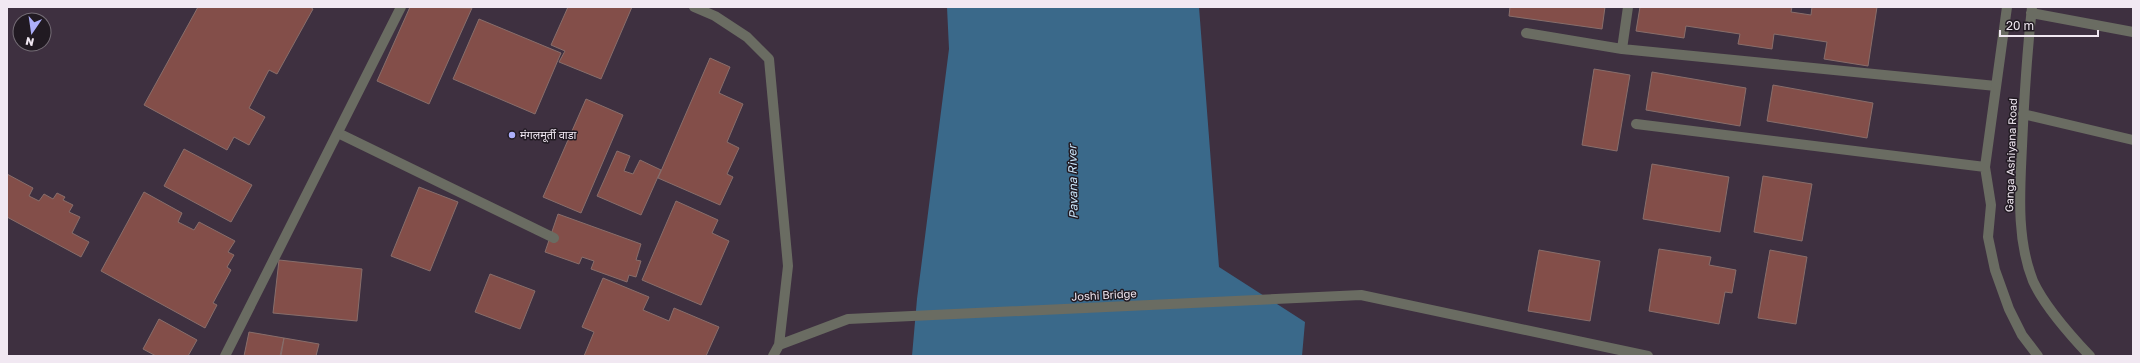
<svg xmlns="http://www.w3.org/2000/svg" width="2140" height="363" font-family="'Golos Text','Noto Sans Devanagari',sans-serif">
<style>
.water{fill:#3a698a}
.building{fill:#834e49;stroke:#886e6b}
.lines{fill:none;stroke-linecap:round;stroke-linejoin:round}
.lane{stroke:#6a6c62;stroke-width:10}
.street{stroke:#6a6c62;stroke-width:10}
.poi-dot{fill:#adaffb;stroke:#211a22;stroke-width:1.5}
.labels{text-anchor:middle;stroke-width:3;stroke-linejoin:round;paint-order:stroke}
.poi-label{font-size:11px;fill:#f1e8f2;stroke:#211a22;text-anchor:start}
.street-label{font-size:11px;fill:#f1e8f2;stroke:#211a22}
.water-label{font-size:12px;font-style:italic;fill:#cbe7fc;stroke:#211a22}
</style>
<rect width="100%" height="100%" fill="#3e3040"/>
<path class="water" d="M947 7H1199L1219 267 1305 322 1302 356H912L917 299 949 49Z"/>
<path class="building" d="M198 7H310L313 9 277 74 269 70 249 108 265 117 249 145 234 137 227 150 144 105Z
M410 7 472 8 429 104 377 81Z
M568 7H632L601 79 559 62 565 51 551 45Z
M1510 7H1605L1602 29 1509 16Z
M1640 7H1792L1791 12 1811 15 1812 7H1877L1868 66 1824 59 1827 42 1774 34 1772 49 1738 44 1740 34 1686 26 1684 38 1636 31Z
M479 19 561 53 535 114 453 79Z
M710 58 730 67 719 93 743 104 727 142 739 148 727 174 733 177 720 205 658 178Z
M1594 69 1630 75 1617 151 1582 145Z
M1652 72 1746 88 1740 126 1646 110Z
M1773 85 1873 103 1867 138 1767 121Z
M586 99 623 115 581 213 543 197Z
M184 149 252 185 231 222 164 186Z
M617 151 630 156 624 171 633 174 640 160 661 170 641 215 597 196Z
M1652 164 1729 177 1720 232 1643 219Z
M7 174 33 188 29 196 39 201 44 194 53 199 57 193 65 197 63 200 73 205 69 212 80 217 72 233 89 242 81 257 7 217Z
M1763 176 1812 184 1802 241 1754 232Z
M419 187 458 202 430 271 391 256Z
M144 192 182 213 178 222 194 230 199 222 235 241 228 252 234 255 227 267 231 270 213 303 217 305 205 328 101 271Z
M676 201 718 220 712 233 729 241 701 305 642 280Z
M558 214 641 244 636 260 641 261 636 277 629 275 627 282 591 269 594 261 582 257 579 264 545 252Z
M1659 249 1711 257 1709 265 1736 270 1732 293 1725 292 1719 324 1649 311Z
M1539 250 1600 261 1590 321 1528 311Z
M1770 250 1807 257 1796 324 1758 318Z
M279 260 362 269 357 321 273 313Z
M490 274 535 291 520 329 475 312Z
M603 278 649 297 643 310 669 321 674 308 719 327 706 356H584L594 332 582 327Z
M159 319 197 340 188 356H156L143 349Z
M249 332 284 338 280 356H244Z
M284 338 319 344 316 356H281Z"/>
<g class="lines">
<path class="lane" d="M1526 33 1622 49 1996 86
M1622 49 1628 7"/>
<path class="street" d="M694 7 715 16 747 37 769 59 788 266 779 345
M2007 7 1985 167 1991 205 1988 237 1995 270 2009 309 2022 335 2038 356
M2032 7C2027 53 2024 100 2022 146 2020 191 2016 238 2033 281 2044 305 2072 337 2090 356
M2031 13 2133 32
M2023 114 2133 140
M1636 124 1985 167
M338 133 554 238
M225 356 401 7
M773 356 779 345 848 319 1361 295 1648 356"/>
</g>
<circle class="poi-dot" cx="512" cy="135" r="4"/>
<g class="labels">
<g class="poi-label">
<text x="520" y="139">मंगलमूर्ती वाडा</text>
</g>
<g class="street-label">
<text transform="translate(2011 155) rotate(-88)" y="4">Ganga Ashiyana Road</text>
<text transform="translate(1104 295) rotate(-3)" y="4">Joshi Bridge</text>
</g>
<g class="water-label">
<text transform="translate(1073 182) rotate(-91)" y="4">Pavana River</text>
</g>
</g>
<rect width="2140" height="363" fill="none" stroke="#f1e8f2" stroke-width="16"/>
<g transform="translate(32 32) rotate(193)"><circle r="19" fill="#211a22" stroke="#746c75"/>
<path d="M0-3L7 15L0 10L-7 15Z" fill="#adaffb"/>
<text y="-6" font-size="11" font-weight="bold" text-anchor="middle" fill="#f1e8f2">N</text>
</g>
<path d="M2000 30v6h98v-6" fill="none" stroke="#f1e8f2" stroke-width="2"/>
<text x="2006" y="30" font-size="12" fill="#f1e8f2" stroke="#211a22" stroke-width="3" paint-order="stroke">20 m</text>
</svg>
